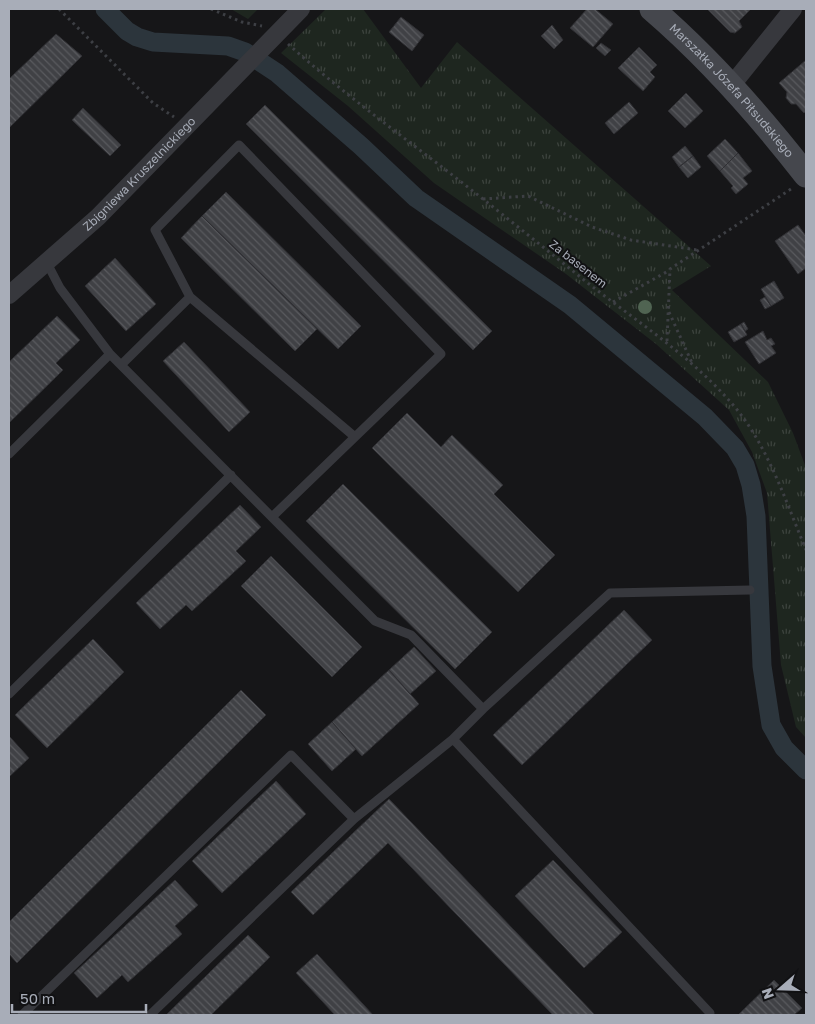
<svg xmlns="http://www.w3.org/2000/svg" width="815" height="1024" font-family="'Golos Text',sans-serif">
<style>
.grass{fill:url(#grass-tufts)}
.lines{fill:none;stroke-linecap:round;stroke-linejoin:round}
.canal{stroke:#2c353c;stroke-width:19}
.building{fill:url(#building-back-hatch);stroke:#303034}
.path{stroke:#3d3f44;stroke-width:3;stroke-dasharray:2.5 4;stroke-linecap:butt}
.lane{stroke:#37383d;stroke-width:9}
.street{stroke:#37383d;stroke-width:18}
.secondary{stroke:#45474d;stroke-width:25}
.tree{fill:#506452}
.labels{text-anchor:middle;stroke-width:4;stroke-linejoin:round;paint-order:stroke}
.street-label{font-size:12px;fill:#a8adb8;stroke:#111113}
</style>
<defs>
<pattern id="grass-tufts" width="24" height="20" patternUnits="userSpaceOnUse" patternTransform="scale(1.25)"><rect width="24" height="20" fill="#1e261f"/><path d="M3 7l-1-3M5 7V3M7 7l1-3M15 17l-1-3M17 17v-4M19 17l1-3" fill="none" stroke="#3c433d"/></pattern>
<pattern id="building-back-hatch" width="6" height="6" patternUnits="userSpaceOnUse" patternTransform="scale(1.25)"><rect width="6" height="6" fill="#404145"/><path d="M-1 5l2 2M0 0l6 6M5-1l2 2" fill="none" stroke="#595a5e"/></pattern>
</defs>
<rect width="100%" height="100%" fill="#161618"/>
<path class="grass" d="M231 9H258L248 19Z
M326 9H363L421 88 457 42 711 266 672 290 768 382 793 433 806 468V738L796 727 781 665 767 493 752 452 729 410 656 344 566 274 434 183 348 106 281 53Z"/>
<g class="lines">
<path class="canal" d="M105 9 127 31 137 37 153 42 228 46 245 52 277 73 361 146 416 198 570 305 705 417 735 448 745 465 751 485 756 516 762 666 771 725 784 748 806 770"/>
</g>
<path class="building" d="M587 9H595L613 24 593 47 570 28Z
M707 9H751L739 21 742 27 735 33 730 32Z
M401 17 424 35 412 51 389 32Z
M552 25 563 40 554 49 541 36Z
M56 34 82 56 9 128V79Z
M601 43 611 50 605 56 596 48Z
M639 47 657 65 650 72 655 77 643 91 618 68Z
M806 60V111L804 113 796 104H791L786 98 787 92 779 83Z
M686 93 703 111 685 128 668 111Z
M629 102 638 113 614 134 605 123Z
M265 105 492 331 473 350 246 124Z
M83 108 121 145 110 156 72 120Z
M725 139 738 153 720 171 707 156Z
M685 146 693 156 679 167 672 157Z
M738 153 752 171 743 178 748 184 736 194 731 188 733 186 720 171Z
M693 156 701 167 688 178 679 167Z
M226 192 361 326 338 349 202 216Z
M202 216 317 329 295 351 181 238Z
M798 225 806 236V268L798 274 775 241Z
M115 258 156 304 126 331 85 286Z
M774 281 784 298 771 306 761 289Z
M765 297 771 306 765 309 760 300Z
M57 316 80 340 56 363 63 370 9 423V362Z
M744 322 748 329 745 331 741 324Z
M741 324 747 335 734 342 728 332Z
M763 331 767 340 771 338 775 344 771 346 776 353 759 364 745 342Z
M184 342 250 412 229 432 163 361Z
M407 413 441 447 452 435 503 485 494 494 555 555 518 592 372 448Z
M343 484 492 632 455 669 306 521Z
M240 505 261 527 236 551 246 561 192 611 186 605 160 629 136 603Z
M271 556 362 647 332 677 241 586Z
M624 610 652 640 522 765 493 735Z
M93 639 124 672 47 748 15 715Z
M414 647 436 671 410 694 389 670Z
M389 670 419 704 362 756 332 722Z
M241 690 266 715 17 963 9 954V922Z
M332 722 356 749 332 771 308 744Z
M9 736 29 758 9 777Z
M276 781 306 814 222 893 192 861Z
M389 799 595 1015H553L388 843 313 915 291 892Z
M553 860 622 932 584 968 515 896Z
M175 880 198 905 175 926 182 934 128 982 122 975 97 998 74 973Z
M248 935 270 957 211 1015H166Z
M317 954 373 1015H335L296 973Z
M774 980 802 1008 794 1015H738Z"/>
<g class="lines">
<path class="path" d="M59 9 153 103 174 117
M211 9 242 22 262 26
M288 44C336 87 387 125 438 164 489 203 539 244 589 284 639 323 692 357 734 406 768 446 786 502 806 550
M483 199 528 196 592 227 631 240 697 250
M613 302 670 270
M669 312 692 363
M667 341 670 269 791 189"/>
<path class="lane" d="M47 263 60 288 110 354 375 621 411 635 483 709 610 593 750 590
M190 297 355 437
M121 365 190 297 155 230 239 145 441 354 272 517
M9 454 110 354
M9 694 231 475
M483 709 453 739 710 1013
M22 1015 291 755 354 819
M150 1015 354 819 453 739"/>
<g class="street">
<path d="M731 86 793 9"/>
<path id="s1" d="M9 295 98 217 301 9"/>
</g>
<path class="secondary" id="s2" d="M652 9C709 58 760 116 806 175"/>
</g>
<circle class="tree" cx="645" cy="307" r="7"/>
<g class="labels">
<g class="street-label">
<text dy="4" stroke="none"><textPath href="#s2" startOffset="114">Marszałka Józefa Piłsudskiego</textPath></text>
<text dy="4" stroke="none"><textPath href="#s1" startOffset="178">Zbigniewa Kruszelnickiego</textPath></text>
<text transform="translate(578 264) rotate(38)" y="4">Za basenem</text>
</g>
</g>
<rect width="815" height="1024" fill="none" stroke="#a8adb8" stroke-width="20"/>
<g transform="translate(780 989) rotate(250)" stroke="#111113" stroke-width="4" paint-order="stroke">
<path d="M0-4L9 19L0 12L-9 19Z" fill="#a8adb8"/>
<text y="-8" font-size="14" font-weight="bold" text-anchor="middle" fill="#a8adb8">N</text>
</g>
<path d="M12 1004v8h134v-8" fill="none" stroke="#a8adb8" stroke-width="2.5"/>
<text x="20" y="1004" font-size="15" fill="#a8adb8" stroke="#111113" stroke-width="4" paint-order="stroke">50 m</text>
</svg>
